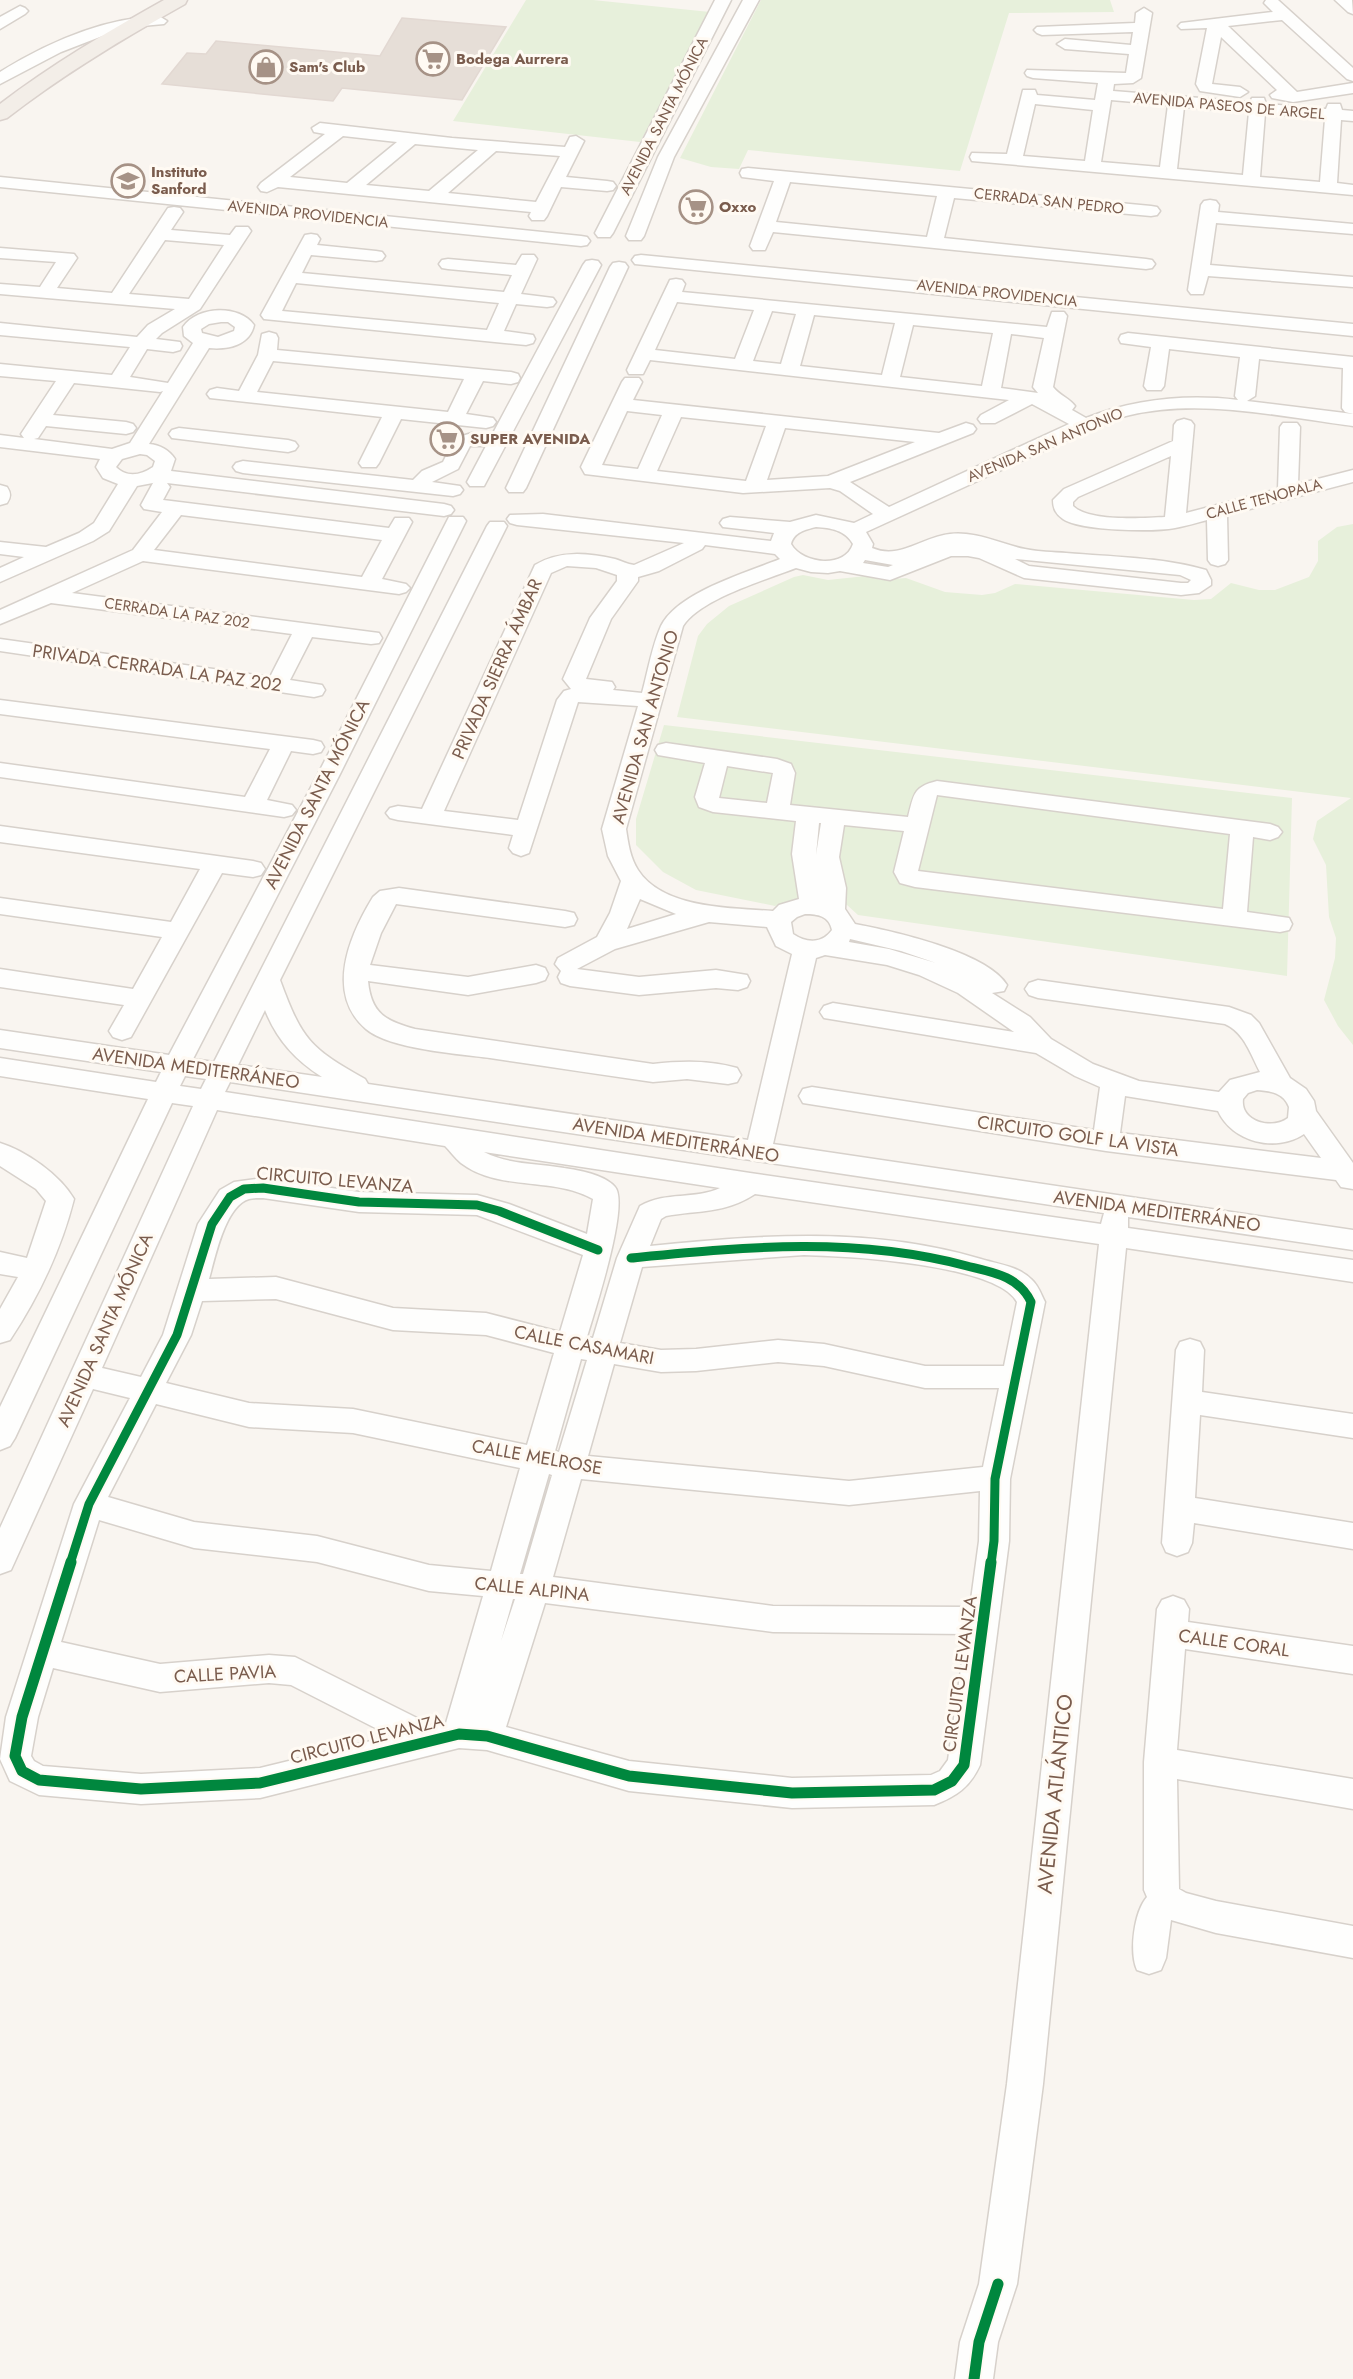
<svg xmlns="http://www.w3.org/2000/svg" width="1353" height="2379" font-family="Jost,sans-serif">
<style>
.green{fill:#e7f0db}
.building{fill:#e6ded7;stroke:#e2d8d2;stroke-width:1.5}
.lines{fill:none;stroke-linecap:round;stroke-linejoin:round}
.minor-casing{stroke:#d7d1cb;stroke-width:3}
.major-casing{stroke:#dad1cc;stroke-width:3}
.minor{fill:#fefefd;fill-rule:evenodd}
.major{fill:#f3eee8;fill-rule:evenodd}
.cycleway-far1-casing{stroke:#fffaf3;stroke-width:13}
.cycleway-casing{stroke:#fffaf3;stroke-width:15}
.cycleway-far1{stroke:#00873e;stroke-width:9}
.cycleway{stroke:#00873e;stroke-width:11}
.labels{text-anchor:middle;stroke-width:6;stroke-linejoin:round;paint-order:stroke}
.far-poi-label{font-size:15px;font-weight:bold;fill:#7a5c4d;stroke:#fffaf3;text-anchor:start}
.far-street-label{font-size:15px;fill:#7a5c4d;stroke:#fffaf3}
.street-label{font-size:18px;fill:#7a5c4d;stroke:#fffaf3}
.near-street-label{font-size:21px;fill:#7a5c4d;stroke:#fffaf3}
</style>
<rect width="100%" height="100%" fill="#f9f5f0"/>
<path class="green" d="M526 0H593L710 12 640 142 453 121Z
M761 0H1110L1114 12 1009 13 960 171 748 150 739 169 711 167 680 158Z
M1353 524V1045L1338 1026 1324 1000 1335 958 1336 938 1329 917 1326 865 1313 839 1317 821 1351 798 677 717 698 636 707 624 729 606 794 577 803 575 828 580 866 576 881 580 906 578 945 592 982 595 995 593 1015 584 1194 600 1211 599 1231 583 1259 590H1275L1309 577 1318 561V541L1337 527Z
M664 725 1292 798 1287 976 858 915 847 905 818 898H798L775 906 696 890 663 872 636 845V819Z"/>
<path class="building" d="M402 18 506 27 462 100 342 88 333 101 162 84 187 53 206 54 216 41 380 56Z"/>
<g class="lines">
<defs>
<path id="minor" d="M715 0H731L613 233 610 237H598L595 233Z
M743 0H759L674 157 644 236 641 240H629L626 236 658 157Z
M1266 0H1278L1353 68V81L1347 79 1282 20 1228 26 1297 92 1353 83V93L1293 102 1272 98 1270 95 1277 90 1221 37 1212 84 1240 87 1248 92 1240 97 1200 91 1196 84 1207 28 1181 29 1178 26 1181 23 1273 12 1264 3Z
M1335 0H1352L1353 14 1348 12Z
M20 6 25 8 28 11 25 14 0 29V17Z
M1144 8 1152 13 1141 78 1133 83 1114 84 1113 91 1250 102 1252 98H1264L1266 104 1326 109 1328 104H1340L1342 110 1353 111V121L1341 120 1337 183 1353 185V195L972 161 970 157 972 153 1007 154 1023 90H1035L1037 95 1095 100 1098 83 1033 78 1027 76 1025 73 1027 70 1126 73 1129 54 1065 49 1057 44 1065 39 1131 45 1133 32 1042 35 1037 33 1034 30 1037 27 1135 23 1136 13ZM1111 100 1168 105 1160 167 1101 162ZM1035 104 1093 110 1085 161 1023 156ZM1184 107 1249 112 1243 175 1177 169ZM1265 113 1325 119 1320 182 1260 177Z
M159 16 167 21 164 24 142 26 105 35 61 52 0 84V72C47 43 103 18 159 16Z
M320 123 452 138 565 147 570 137 576 136 584 141 566 177 607 181 613 182 616 186 613 190 607 191 561 187 547 216 544 220H532L529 216 531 212 278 187 267 192 261 191 258 187 261 183 325 134 314 132 312 128ZM343 136 397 142 347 183 290 177ZM415 144 478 150 429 191 366 185ZM496 151 560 156 536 202 448 193Z
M748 168 1151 206 1157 207 1160 211 1157 215 1151 216 954 198 944 238 1146 259 1152 260 1155 264 1152 268 1146 269 773 232 765 250H753L750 246 774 181 742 177 740 173 742 169ZM790 182 937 196 927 237 776 222Z
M0 177 581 236 587 237 590 241 587 245 581 246 0 187Z
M1210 200 1216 201 1219 205 1218 212 1353 224V234L1216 223 1210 265 1353 277V287L1208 276 1203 294H1191L1188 290 1201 205 1204 201Z
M174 207 180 208 183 212 171 230 230 235 236 227H248L251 231 200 309 162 333 156 339 180 342 182 346 180 350 173 352 147 349 130 377 168 383 193 343 184 336 183 327C197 306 239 304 254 325 250 345 228 350 209 348L149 444C160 445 169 450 175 459L171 471 444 504 451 506 454 510 451 514 444 516 167 483 170 487 163 500 389 528 395 518H409L412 522 382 579 406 584 410 588 406 592 399 594 143 561 72 593 379 633 382 638 379 643 371 644 312 637 290 680 322 685 325 690 322 695 314 697 0 651V639L270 677 292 634 51 603 0 624V610L133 550 162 512 144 509 141 505 153 483 158 482 137 486 109 531 93 541 0 582V568L24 557 0 554V542L46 547 79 533 94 523 118 484 103 478 96 467 100 459 0 447V435L24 438 21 434 56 381 0 376V364L112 375 130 347 0 335V323L137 337 148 325 175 309 0 294V284L40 287 56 262 0 258V248L74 254 77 258 57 288 112 293 168 208ZM165 240 224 245 189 299 129 294ZM221 322H228L235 327 234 331 218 337 202 333 201 329 209 324ZM74 383 160 392 163 391 130 443 112 449 34 439 38 438 46 426 126 434 133 432 136 428 133 424 126 422 53 415ZM140 454 147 455 155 461 153 467C141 475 127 478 116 467L122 459ZM181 515 382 540 362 577 154 550Z
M311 234 317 235 320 239 317 245 376 251 382 252 385 256 382 260 376 261 311 255 302 273 504 292 512 275 448 269 442 268 439 264 442 260 448 259 516 265 522 255H534L537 259 521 294 553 298 556 302 553 306 547 307 516 304 504 331 533 335 535 339 533 343 526 345 264 319 261 315 305 235ZM296 283 499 303 487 330 282 311Z
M641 255 1353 324V336L635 264 632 260 635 256Z
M592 260 598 261 601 265 484 486H470L467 482 486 446H470L458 469 432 482 460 486 463 490 460 494 453 496 243 473 236 471 233 467 236 463 243 461 413 480 422 471 443 462 455 438 472 433 492 435 583 265 586 261Z
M619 262 625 263 628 267 526 488 523 492H509L506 488 610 267 613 263Z
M676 279 682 280 685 284 682 292 1047 327 1052 312H1064L1067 316 1053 387C1059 395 1069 398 1075 406L1072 410 1086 418C1135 399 1186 394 1238 400L1235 396 1240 357 1169 349 1164 386 1161 390H1147L1144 386 1151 347 1121 343 1119 339 1121 335 1128 333 1353 357V414L1345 412 1342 408 1343 368 1259 359 1255 396 1247 401 1353 414V426C1281 417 1202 398 1130 415 1117 418 1103 424 1091 429L866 532 873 544 872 548C900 560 922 537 950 534 977 531 1000 544 1025 549 1039 552 1053 552 1066 553 1113 557 1161 557 1206 570L1211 580V585L1199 593 1181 595 1024 578 979 558 968 556H951L890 580 840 571 828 573 811 572 796 568C765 580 700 599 683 626L626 829C628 842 630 858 638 870 663 909 732 908 773 911L779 905 799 899 792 854 796 821 713 812 699 807 695 797 705 763 658 755 655 750 658 745 666 743 777 759 791 764 795 773 790 805 908 817C914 794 913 787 937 781L1270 824 1278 827 1282 832 1278 837 1270 840 1253 837 1247 912 1289 918 1292 924 1289 930 1280 932 915 887 900 883 894 872 904 831 844 825 839 857 846 888 845 909 855 924C892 931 987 952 1007 985L1004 991 992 993 1030 1017 1051 1039 1093 1064 1139 1081 1219 1092 1230 1080 1260 1072C1251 1055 1244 1032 1225 1024L1038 998 1029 995 1025 989 1029 983 1038 980 1229 1007 1251 1015 1259 1023 1290 1078 1306 1089 1314 1101 1316 1111 1353 1163V1189L1341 1187 1336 1180 1106 1151 803 1103 799 1096 803 1089 812 1087 1094 1130 1100 1087 1075 1076 1036 1053 824 1018 820 1012 824 1006 833 1003 1014 1032 958 993 919 975 887 965 825 955 816 958 773 1144 1353 1230V1250L1128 1217V1228L1353 1260V1282L1126 1248 1043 2084 1017 2284 998 2342 993 2379H955L960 2342 979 2284 1007 2084 1099 1244 755 1194C724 1214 699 1210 666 1216L661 1219 650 1246C762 1235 871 1226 981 1259 997 1264 1018 1266 1031 1279 1038 1285 1041 1294 1045 1302L1010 1479 1009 1541 980 1765C970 1787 957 1796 934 1805L792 1808 629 1791 487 1750 459 1748 260 1798 141 1804 39 1795 10 1781 0 1759 6 1717 74 1504 130 1398 93 1389 11 1570 0 1574V1528L193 1106 172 1103 15 1438 10 1446 0 1450V1407L148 1099 0 1076V1058L156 1082 161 1072 0 1048V1030L169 1055 318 774 449 517H463L466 521 340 774 193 1059 214 1062 487 526 490 522H504L507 526 280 980C302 1040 310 1048 365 1079L368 1084 748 1140 792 954 776 946 767 927 709 922 615 949 577 969 639 977 716 970 747 975 750 981 747 987 738 990 716 988 639 995 570 986 561 983 558 977 561 971 555 964 558 958 597 937 610 913 621 881 608 856 602 829 638 706 578 702 529 853 521 856 513 853 509 848 513 835 398 820 390 818 386 813 390 808 398 806 422 809 535 565C560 550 588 553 615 559 622 561 627 564 634 565L684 543 517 525 510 523 507 519 510 515 543 514 771 541 774 533 723 527 720 523 723 519 730 517 790 522 816 515 854 523 873 514 840 491 830 488 743 493 585 474 581 467 622 382 625 378H639L642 382 633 400 939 433 966 423 973 425 976 429 973 433 850 482 889 507 1069 424 1032 404 995 423H981L978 419 981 415 1009 400 650 360 643 374H629L627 370 670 280ZM677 302 754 310 735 359 655 350ZM772 311 796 314 781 364 753 361ZM814 315 895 323 882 375 800 366ZM913 325 993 333 982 386 900 377ZM1011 334 1044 338 1033 387 1038 393 1001 388ZM627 411 662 415 638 469 602 465ZM681 417 766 426 746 481 657 471ZM785 428 915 442 828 476 767 480ZM816 527C831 528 845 530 853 544 845 569 802 564 791 544 794 532 805 530 816 527ZM705 545 775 554 780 559C746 573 678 592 661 626 652 646 648 671 642 693L613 690 615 687 612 682 586 679 611 619 638 581V577L659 571 702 549ZM1015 559 1180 575 1191 580 1188 583H1181L1029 566ZM865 560 893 565 888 567 863 563ZM567 566 596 568 617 575V581L590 618 563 679 571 689 564 691 557 700 518 820 444 811 551 573ZM727 766 773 773 767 803 719 798ZM937 795 1230 834 1223 909 918 871ZM819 823H821L816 855ZM640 899 676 914 627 929ZM805 914C818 914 829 916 832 930 822 944 806 943 793 934L791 922 797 917ZM850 939 901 951 936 963 889 949 849 942ZM265 1010C277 1040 295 1060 322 1077L238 1065ZM185 1076 206 1079 201 1089 180 1086ZM230 1082 1104 1213 1101 1224 750 1173 225 1092ZM1257 1090C1271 1091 1284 1093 1289 1107L1288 1118C1273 1130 1240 1122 1243 1099L1248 1093ZM1125 1096 1218 1111C1232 1142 1276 1153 1304 1134L1321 1158 1120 1133ZM217 1110 445 1146C450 1151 455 1158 461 1163 499 1192 553 1176 593 1199L587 1234 509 1204 477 1195 359 1192 263 1178 234 1182 220 1190 198 1224 163 1335 141 1377 102 1368ZM484 1152 720 1188C695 1200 666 1191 640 1206L617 1258 593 1338 587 1337C594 1313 630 1204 615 1187 605 1175 579 1170 564 1168 537 1163 509 1165 484 1152ZM263 1198 359 1212 477 1215 583 1255 560 1332 486 1313 393 1308 276 1277 209 1279C215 1258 225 1206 249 1199 253 1198 259 1198 263 1198ZM804 1255C846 1256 997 1264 1017 1302L1004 1366H925L824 1344 778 1340 696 1349 661 1350 620 1343 642 1267ZM276 1299 393 1330 486 1335 554 1353 527 1445 353 1409 249 1403 166 1383 191 1335 202 1301ZM581 1359 587 1360 559 1452 555 1451ZM778 1362 824 1366 925 1388H999L983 1467 849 1481 588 1456 614 1364 661 1372 696 1371ZM156 1404 249 1427 353 1433 520 1468 491 1571 429 1565 317 1536 194 1522 108 1497ZM549 1474 552 1475 523 1574H520ZM581 1479 849 1505 980 1491 979 1541 970 1607 773 1606 553 1577ZM99 1520 194 1548 317 1562 429 1591 483 1596 446 1723 433 1726 295 1657 269 1655 160 1664 61 1642ZM513 1599H515L501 1641ZM545 1603 773 1632 966 1634 948 1760 940 1771 931 1775 792 1778 629 1761 506 1727ZM53 1668 160 1692 269 1683 291 1685 391 1736 260 1768 141 1774 43 1766 34 1761 31 1756 38 1717Z
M269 332 276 334 278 338 277 350 511 372 518 374 520 378 518 382 511 384 483 381 466 414 493 418 496 422 493 426 486 428 401 419 379 463 376 467H362L359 463 382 417 210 398 207 394 210 390 217 388 239 391 258 355 262 334ZM273 361 464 379 448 412 257 392Z
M1184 419 1191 421 1194 425 1186 513 1278 489 1280 427 1283 423H1297L1300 427 1298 484 1353 470V482L1227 515 1228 560 1225 564 1218 566 1211 564 1208 560 1207 520C1196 523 1186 526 1175 528 1154 532 1080 531 1063 519 1056 514 1053 509 1053 500L1064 489 1173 441 1174 425 1177 421ZM1171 456 1165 517C1143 518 1089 522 1073 506V502L1078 497Z
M179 428 288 440 295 442 298 446 295 450 288 452 172 438 169 434 172 430Z
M0 485 7 487C11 493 11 497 7 503L0 505Z
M0 700 313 740 321 742 324 747 321 752 313 754 291 751 267 800 292 805 296 810 292 815 284 817 0 777V763L245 797 270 749 0 714Z
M0 826 253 861 261 863 265 869 261 875 253 877 222 873 131 1037 122 1040 113 1037 109 1031 124 1005 0 987V969L133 989 162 937 0 914V898L171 922 200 869 0 842Z
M399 888 565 911 574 913 577 919 574 925 565 927 396 904 381 933 370 965 468 977 536 965 545 968 548 974 545 980 536 983 468 995 368 981C371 1014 386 1021 415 1029L653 1064C681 1061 709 1060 737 1068L741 1075 737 1082 728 1084 687 1079 653 1082C599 1074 544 1066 490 1058 460 1054 389 1049 366 1029 325 994 349 936 373 897L380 891Z
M0 1143C26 1151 60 1175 74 1199 61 1250 39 1296 10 1340L0 1343V1309L18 1277 0 1274V1252L27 1258 46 1201 36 1189 0 1166Z
M1190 1339 1200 1342 1204 1350 1202 1392 1353 1414V1438L1200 1415 1195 1498 1353 1523V1549L1194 1523 1192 1543 1188 1552 1177 1556 1166 1552 1162 1543 1176 1350 1180 1342Z
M1173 1596 1184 1600 1189 1609 1188 1622 1353 1646V1674L1185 1649 1177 1750 1353 1779V1809L1177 1779 1179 1889 1186 1893 1216 1901 1353 1926V1958L1216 1933 1171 1920 1166 1958 1161 1970 1149 1974 1137 1970C1129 1952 1134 1912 1147 1897L1144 1890V1762L1157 1609 1162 1600Z"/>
<path id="major" d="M164 0H187L185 4C122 39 64 74 7 118L0 120V104C52 64 107 32 164 0Z"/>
</defs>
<use href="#minor" class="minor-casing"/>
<use href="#major" class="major-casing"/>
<use href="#minor" class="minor"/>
<use href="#major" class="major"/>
<defs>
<path id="cycleway-far1" d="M631 1258C746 1247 853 1236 967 1266 992 1272 1019 1276 1031 1302L995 1479 994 1541 991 1564
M70 1564 89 1504 177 1335 212 1224 230 1197 244 1189 263 1188 359 1202 477 1205 499 1211 598 1250"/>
<path id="cycleway" d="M71 1562 22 1717 15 1756 22 1771 39 1780 141 1789 260 1783 459 1734 487 1736 629 1776 792 1793 934 1790 952 1781 964 1765 991 1562
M974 2379 979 2342 998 2284"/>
</defs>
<use href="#cycleway-far1" class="cycleway-far1-casing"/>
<use href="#cycleway" class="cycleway-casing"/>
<use href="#cycleway-far1" class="cycleway-far1"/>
<use href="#cycleway" class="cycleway"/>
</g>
<defs>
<symbol id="supermarket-ring" viewBox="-11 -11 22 22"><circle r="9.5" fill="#fffaf3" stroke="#a69286" stroke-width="1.5"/><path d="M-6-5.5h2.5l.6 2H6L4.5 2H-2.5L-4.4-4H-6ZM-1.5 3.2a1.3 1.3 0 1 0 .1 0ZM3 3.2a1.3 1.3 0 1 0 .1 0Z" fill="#a69286"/></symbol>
<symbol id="shop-ring" viewBox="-11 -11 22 22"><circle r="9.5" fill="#fffaf3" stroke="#a69286" stroke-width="1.5"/><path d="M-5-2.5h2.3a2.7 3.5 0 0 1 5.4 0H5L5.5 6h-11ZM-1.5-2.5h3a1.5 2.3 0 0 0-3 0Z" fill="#a69286"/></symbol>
<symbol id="school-ring" viewBox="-11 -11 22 22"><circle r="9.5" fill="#fffaf3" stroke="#a69286" stroke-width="1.5"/><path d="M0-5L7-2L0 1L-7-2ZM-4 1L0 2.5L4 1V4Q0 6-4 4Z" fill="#a69286"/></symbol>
</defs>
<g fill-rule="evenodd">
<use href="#supermarket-ring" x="414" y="40" width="38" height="38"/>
<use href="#shop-ring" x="247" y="48" width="38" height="38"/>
<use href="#school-ring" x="109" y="162" width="38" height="38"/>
<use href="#supermarket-ring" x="677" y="188" width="38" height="38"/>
<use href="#supermarket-ring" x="428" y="420" width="38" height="38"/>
</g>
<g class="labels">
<g class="far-poi-label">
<text x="456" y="64">Bodega Aurrera</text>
<text x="289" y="72">Sam's Club</text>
<text x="151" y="177">Instituto<tspan x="151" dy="17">Sanford</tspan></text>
<text x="719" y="212">Oxxo</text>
<text x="470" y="444">SUPER AVENIDA</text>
</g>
<g class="far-street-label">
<text transform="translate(1229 106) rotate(5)" y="5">AVENIDA PASEOS DE ARGEL</text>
<text transform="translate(664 116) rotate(-63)" y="5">AVENIDA SANTA MÓNICA</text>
<text transform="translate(1049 201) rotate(6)" y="5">CERRADA SAN PEDRO</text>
<text transform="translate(308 214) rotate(6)" y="5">AVENIDA PROVIDENCIA</text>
<text transform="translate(997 293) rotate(6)" y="5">AVENIDA PROVIDENCIA</text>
<text transform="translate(1045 445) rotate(-23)" y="5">AVENIDA SAN ANTONIO</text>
<text transform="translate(1264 499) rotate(-15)" y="5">CALLE TENOPALA</text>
<text transform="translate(177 613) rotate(8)" y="5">CERRADA LA PAZ 202</text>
</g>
<g class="street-label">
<text transform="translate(157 668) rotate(8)" y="6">PRIVADA CERRADA LA PAZ 202</text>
<text transform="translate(497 669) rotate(-66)" y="6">PRIVADA SIERRA ÁMBAR</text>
<text transform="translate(645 727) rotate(-74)" y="6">AVENIDA SAN ANTONIO</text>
<text transform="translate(317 794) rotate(-63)" y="6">AVENIDA SANTA MÓNICA</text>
<text transform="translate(196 1068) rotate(8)" y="6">AVENIDA MEDITERRÁNEO</text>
<text transform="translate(1078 1136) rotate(8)" y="6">CIRCUITO GOLF LA VISTA</text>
<text transform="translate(676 1140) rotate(9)" y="6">AVENIDA MEDITERRÁNEO</text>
<text transform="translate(335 1180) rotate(5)" y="6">CIRCUITO LEVANZA</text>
<text transform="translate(1157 1211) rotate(8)" y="6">AVENIDA MEDITERRÁNEO</text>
<text transform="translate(105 1330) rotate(-66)" y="6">AVENIDA SANTA MÓNICA</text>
<text transform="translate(584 1345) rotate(11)" y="6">CALLE CASAMARI</text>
<text transform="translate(537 1457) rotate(10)" y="6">CALLE MELROSE</text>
<text transform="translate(532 1589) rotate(6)" y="6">CALLE ALPINA</text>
<text transform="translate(1234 1643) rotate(8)" y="6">CALLE CORAL</text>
<text transform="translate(225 1674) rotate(-3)" y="6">CALLE PAVIA</text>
<text transform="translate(960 1674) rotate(-82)" y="6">CIRCUITO LEVANZA</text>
<text transform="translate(367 1739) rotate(-14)" y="6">CIRCUITO LEVANZA</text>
</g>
<g class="near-street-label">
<text transform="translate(1055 1794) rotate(-84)" y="7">AVENIDA ATLÁNTICO</text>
</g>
</g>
</svg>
